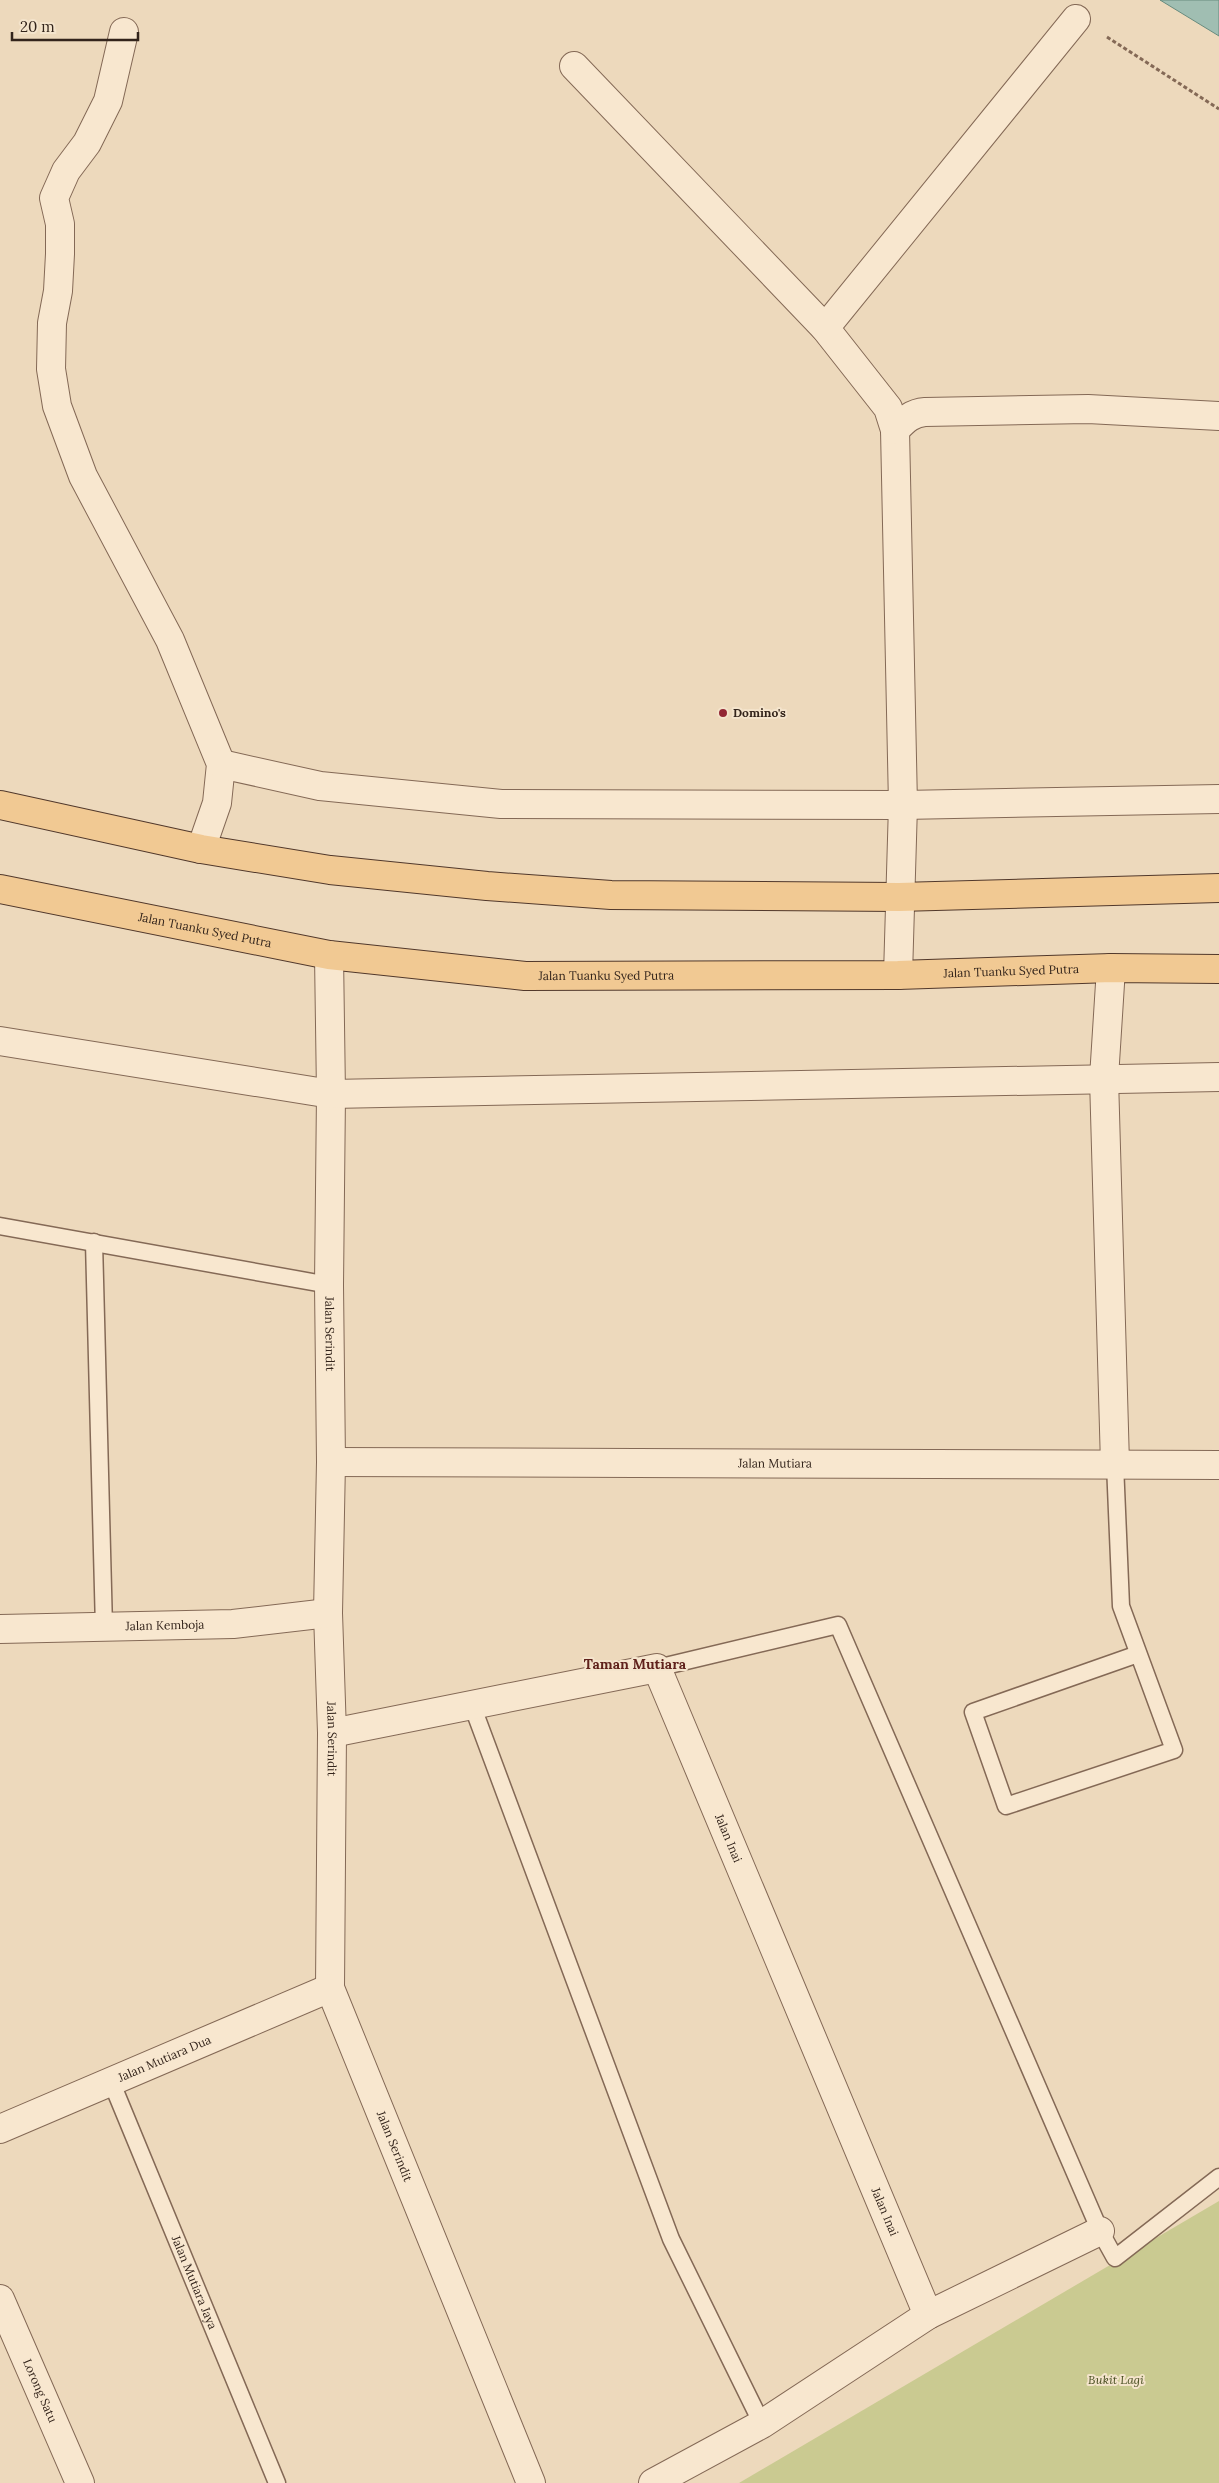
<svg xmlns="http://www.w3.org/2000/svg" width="1219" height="2483" font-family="Lora,serif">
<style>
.green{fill:#caca91}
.water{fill:#a0beb2;stroke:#688b7e}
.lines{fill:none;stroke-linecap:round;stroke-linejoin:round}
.lane-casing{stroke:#846956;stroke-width:19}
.street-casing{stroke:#846956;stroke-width:30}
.primary-casing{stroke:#51382b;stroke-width:30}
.path{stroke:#846956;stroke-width:3;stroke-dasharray:4 2.5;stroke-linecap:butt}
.lane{stroke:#f8e7cf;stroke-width:16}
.street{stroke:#f8e7cf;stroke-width:28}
.primary{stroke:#f1c993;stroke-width:28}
.poi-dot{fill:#922734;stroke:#f4e4cc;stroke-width:2}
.labels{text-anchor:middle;stroke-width:4;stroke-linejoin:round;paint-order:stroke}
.poi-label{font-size:12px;font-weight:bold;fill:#33241b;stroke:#f4e4cc;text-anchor:start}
.street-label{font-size:12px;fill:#33241b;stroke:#f4e4cc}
.park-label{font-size:12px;font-style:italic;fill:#494f22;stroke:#f4e4cc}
.neighbourhood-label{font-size:14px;font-weight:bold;fill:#5f211b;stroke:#f4e4cc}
</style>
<rect width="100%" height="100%" fill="#edd9bc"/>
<path class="green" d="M1219 2201V2483H739Z"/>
<path class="water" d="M1160 0H1219V36Z"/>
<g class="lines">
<defs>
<g id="lane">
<path d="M0 1226 329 1285"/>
<path d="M94 1242 104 1628"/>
<path d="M1115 1464 1121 1606 1174 1750 1006 1806 973 1712 1138 1654"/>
<path d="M657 1668 838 1625 1100 2231 1115 2258 1219 2177"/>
<path d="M472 1705 671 2239 762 2424"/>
<path id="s1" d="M111 2081 277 2483"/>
</g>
<g id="street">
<path d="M124 32 108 101 87 143 66 171 54 198 60 224V254L58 291 52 323 51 369 57 406 83 476 170 640 221 764 217 803 201 849"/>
<path d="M574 66 825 328 888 408 895 430 903 805 898 975"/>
<path d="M825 328 1076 19"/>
<path d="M895 430C904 421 911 413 925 412L1088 409 1219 416"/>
<path d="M221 764 320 786 501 804 903 805 1219 799"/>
<path id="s2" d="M329 955 331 1094 329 1285 331 1462 328 1613 332 1733 330 1988 531 2483"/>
<path d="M1111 968 1104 1078 1115 1464"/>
<path d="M0 1041 331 1094 1219 1077"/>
<path id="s3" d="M331 1462 1219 1465"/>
<path id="s4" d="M0 1629 233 1624 328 1613"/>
<path id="s5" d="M332 1733 657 1668 928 2315"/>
<path id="s6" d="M0 2129 330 1988"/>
<path id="s7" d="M0 2299 80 2483"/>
<path d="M653 2483 762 2424 928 2315 1100 2231"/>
</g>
<g id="primary">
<path d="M0 805 201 849 330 870 487 886 611 895 899 897 1219 888"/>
<path id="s8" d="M0 889 329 955 525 976 898 975 1111 968 1219 969"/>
</g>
</defs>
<use href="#lane" class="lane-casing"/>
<use href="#street" class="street-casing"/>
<use href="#primary" class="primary-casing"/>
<path class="path" d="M1107 37 1219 109"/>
<use href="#lane" class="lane"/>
<use href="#street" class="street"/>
<use href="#primary" class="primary"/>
</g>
<circle class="poi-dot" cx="723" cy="713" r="5"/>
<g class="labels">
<g class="poi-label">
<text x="733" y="717">Domino's</text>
</g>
<g class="street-label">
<text dy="4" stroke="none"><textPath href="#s8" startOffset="209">Jalan Tuanku Syed Putra</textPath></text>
<text dy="4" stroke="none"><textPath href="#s8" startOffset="1019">Jalan Tuanku Syed Putra</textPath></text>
<text dy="4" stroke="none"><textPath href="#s8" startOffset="614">Jalan Tuanku Syed Putra</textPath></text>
<text dy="4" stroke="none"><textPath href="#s2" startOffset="379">Jalan Serindit</textPath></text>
<text dy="4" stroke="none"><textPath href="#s3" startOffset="444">Jalan Mutiara</textPath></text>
<text dy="4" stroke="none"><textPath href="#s4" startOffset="165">Jalan Kemboja</textPath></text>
<text dy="4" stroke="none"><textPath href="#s2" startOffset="784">Jalan Serindit</textPath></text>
<text dy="4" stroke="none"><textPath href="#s5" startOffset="516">Jalan Inai</textPath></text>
<text dy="4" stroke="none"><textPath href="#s6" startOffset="179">Jalan Mutiara Dua</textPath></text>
<text dy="4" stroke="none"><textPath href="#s2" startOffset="1204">Jalan Serindit</textPath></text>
<text dy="4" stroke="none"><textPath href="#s5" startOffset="921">Jalan Inai</textPath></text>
<text dy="4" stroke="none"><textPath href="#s1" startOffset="218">Jalan Mutiara Jaya</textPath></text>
<text dy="4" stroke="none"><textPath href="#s7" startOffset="100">Lorong Satu</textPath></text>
</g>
<g class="park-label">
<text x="1116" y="2384">Bukit Lagi</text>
</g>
<g class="neighbourhood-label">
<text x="635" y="1669">Taman Mutiara</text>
</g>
</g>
<path d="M12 32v8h126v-8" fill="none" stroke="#33241b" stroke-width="2.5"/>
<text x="20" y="32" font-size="15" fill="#33241b" stroke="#f4e4cc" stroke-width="4" paint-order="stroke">20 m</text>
</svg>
